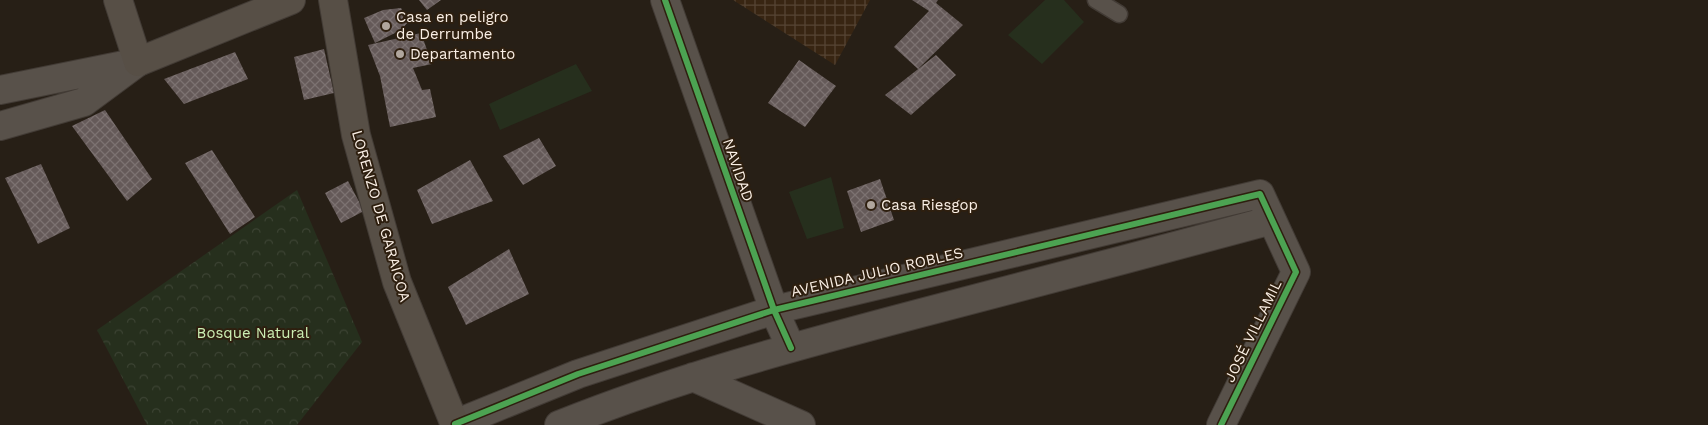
<svg xmlns="http://www.w3.org/2000/svg" width="1708" height="425" font-family="'Work Sans',sans-serif">
<style>
.industrial{fill:url(#industrial-grid)}
.forest{fill:url(#forest-crowns)}
.park{fill:#262f1d}
.building{fill:url(#building-cross-hatch)}
.lines{fill:none;stroke-linecap:round;stroke-linejoin:round}
.service-casing{stroke:#423b35;stroke-width:19}
.minor-casing{stroke:#423b35;stroke-width:30}
.secondary-casing{stroke:#423b35;stroke-width:30}
.service{stroke:#58514a;stroke-width:16}
.minor{stroke:#58514a;stroke-width:28}
.secondary{stroke:#574f46;stroke-width:28}
.cycleway-casing{stroke:#2e1f0f;stroke-width:9}
.cycleway{stroke:#4ca352;stroke-width:6}
.poi-dot{fill:#b0a69d;stroke:#2e1f0f;stroke-width:2}
.labels{text-anchor:middle;stroke-width:4;stroke-linejoin:round;paint-order:stroke}
.poi-label{font-size:15px;fill:#faefe5;stroke:#2e1f0f;text-anchor:start}
.street-label{font-size:15px;fill:#faefe5;stroke:#2e1f0f}
.park-label{font-size:15px;fill:#cbeeb3;stroke:#2e1f0f}
</style>
<defs>
<pattern id="industrial-grid" width="8" height="8" patternUnits="userSpaceOnUse" patternTransform="scale(1.25)"><rect width="8" height="8" fill="#382512"/><path d="M0 4h8M4 0v8" fill="none" stroke="#564534"/></pattern>
<pattern id="forest-crowns" width="20" height="18" patternUnits="userSpaceOnUse" patternTransform="scale(1.25)"><rect width="20" height="18" fill="#262f1d"/><path d="M2 6a3 3 0 1 1 6 0M12 15a3 3 0 1 1 6 0" fill="none" stroke="#3c4333"/></pattern>
<pattern id="building-cross-hatch" width="8" height="8" patternUnits="userSpaceOnUse" patternTransform="scale(1.25)"><rect width="8" height="8" fill="#655a59"/><path d="M0 0l8 8M0 8l8-8" fill="none" stroke="#7c7271"/></pattern>
</defs>
<rect width="100%" height="100%" fill="#271f16"/>
<path class="industrial" d="M733 0H870L835 65Z"/>
<path class="forest" d="M297 190 362 342 297 425H147L97 330Z"/>
<path class="park" d="M1045 0H1064L1084 22 1042 64 1008 35Z
M576 64 592 91 500 130 489 104Z
M831 177 844 228 807 239 789 192Z"/>
<path class="building" d="M419 0H441L427 10Z
M912 0H938L936 3 963 25 918 69 894 47 929 11Z
M401 8 408 22 401 30 375 43 364 18 383 10Z
M421 33 432 64 413 68 422 90 430 89 436 117 390 127 380 76 368 45Z
M324 49 334 93 304 100 294 57Z
M235 52 248 79 184 104 164 79Z
M936 55 956 75 911 115 885 95Z
M799 60 836 86 805 127 768 103Z
M105 110 152 179 127 201 72 126Z
M539 138 556 166 523 185 503 156Z
M212 150 255 217 230 234 185 163Z
M470 160 493 201 432 224 417 190Z
M41 164 70 228 38 244 5 178Z
M880 179 894 220 861 232 847 191Z
M348 181 364 211 341 223 325 193Z
M509 249 529 294 466 325 448 287Z"/>
<g class="lines">
<defs>
<path id="service" d="M1096 0 1119 14"/>
<path id="minor" d="M665 0 774 310 791 348
M0 90 129 64
M0 126 84 102 138 62
M693 377 801 425
M455 424 578 374 774 310 1260 194 1296 272 1221 425
M559 425C676 378 796 346 917 314 1035 283 1154 252 1272 220"/>
<path id="secondary" d="M118 0 138 62 291 0
M333 0 356 135 397 282 455 425"/>
</defs>
<use href="#service" class="service-casing"/>
<use href="#minor" class="minor-casing"/>
<use href="#secondary" class="secondary-casing"/>
<use href="#service" class="service"/>
<use href="#minor" class="minor"/>
<use href="#secondary" class="secondary"/>
<defs>
<path id="cycleway" d="M665 0 774 310 791 348
M455 424 578 374 774 310 1260 194 1296 272 1221 425"/>
</defs>
<use href="#cycleway" class="cycleway-casing"/>
<use href="#cycleway" class="cycleway"/>
</g>
<g class="poi-dot">
<circle cx="386" cy="26" r="5"/>
<circle cx="400" cy="54" r="5"/>
<circle cx="871" cy="205" r="5"/>
</g>
<g class="labels">
<g class="poi-label">
<text x="396" y="22">Casa en peligro<tspan x="396" dy="17">de Derrumbe</tspan></text>
<text x="410" y="59">Departamento</text>
<text x="881" y="210">Casa Riesgop</text>
</g>
<g class="street-label">
<text transform="translate(738 170) rotate(71)" y="5">NAVIDAD</text>
<text transform="translate(381 216) rotate(74)" y="5">LORENZO DE GARAICOA</text>
<text transform="translate(877 272) rotate(-13)" y="5">AVENIDA JULIO ROBLES</text>
<text transform="translate(1253 331) rotate(-64)" y="5">JOSÉ VILLAMIL</text>
</g>
<g class="park-label">
<text x="253" y="338">Bosque Natural</text>
</g>
</g>
</svg>
